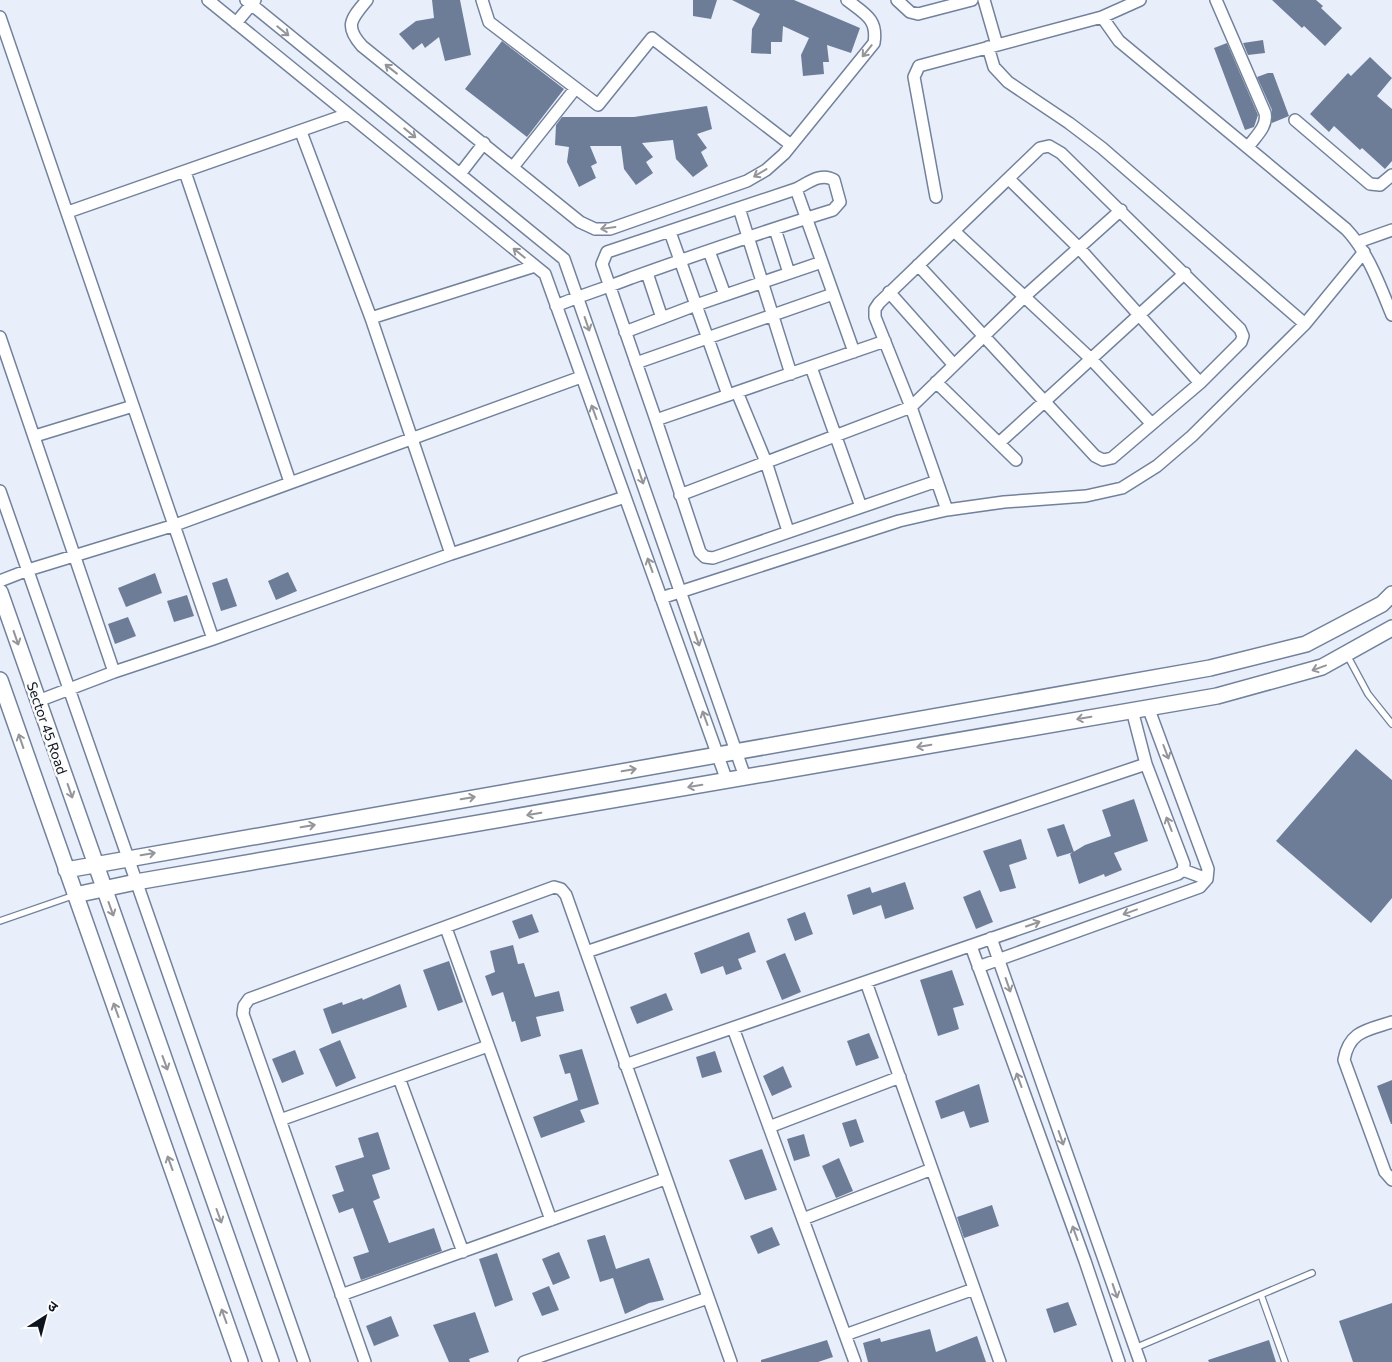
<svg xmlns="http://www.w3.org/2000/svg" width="1392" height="1362" font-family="Commissioner,'Noto Sans Devanagari',sans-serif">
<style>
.building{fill:#6d7d98}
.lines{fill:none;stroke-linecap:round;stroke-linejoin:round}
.service-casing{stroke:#72829c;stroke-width:8}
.minor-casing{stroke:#72829c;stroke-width:14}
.tertiary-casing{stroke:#72829c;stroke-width:18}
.service{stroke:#fff;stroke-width:5.5}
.minor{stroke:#fff;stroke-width:11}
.tertiary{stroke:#fff;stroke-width:15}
.oneway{stroke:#93959a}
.labels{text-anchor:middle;stroke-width:5;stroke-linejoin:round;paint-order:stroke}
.street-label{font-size:14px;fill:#0e141e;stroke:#fcfcfc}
</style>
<rect width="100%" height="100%" fill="#e8effb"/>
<path class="building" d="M432 0H460L471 55 445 61 439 37 425 48 422 43 413 50 399 34 416 21 434 18Z
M693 0H717L711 19 693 16Z
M732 0H794L860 28 851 53 827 45 829 62H823L824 74 803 76 801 55 809 38 783 26 782 42H771V54L751 53 752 29 760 14Z
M1272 0H1316L1323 6 1321 8 1342 28 1325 46 1304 26 1302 28Z
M1263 40 1265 53 1248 55 1243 43Z
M502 41 564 89 527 137 465 89Z
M1227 43 1258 115 1254 127 1245 130 1214 48Z
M1370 57 1392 78 1377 96 1392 109V161L1385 169 1362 148 1360 150 1334 126 1329 132 1310 114 1348 73 1351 76Z
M1268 73H1273L1289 116 1272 123V110L1257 77Z
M707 106 712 129 697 134 707 148 701 152 708 166 693 177 676 159 673 140 642 143 653 157 646 162 653 173 636 185 624 169 621 146H590L597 163 591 166 596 178 579 187 567 162 569 147 555 145 556 125 562 117H634Z
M288 572 297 591 276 600 268 581Z
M155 573 162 593 126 607 118 588Z
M227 578 237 606 221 611 212 583Z
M187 595 194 616 174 622 167 601Z
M128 617 136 636 115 644 108 624Z
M1356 749 1392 780V898L1371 923 1276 841Z
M1134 799 1148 841 1114 853 1122 870 1105 877 1104 874 1079 884 1070 854 1085 845 1111 836 1102 810Z
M1064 824 1074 852 1057 857 1047 829Z
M1021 839 1027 859 1009 865 1016 888 1000 892 983 851Z
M905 882 914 909 885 919 881 905 853 915 847 895 870 887 872 893Z
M980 890 993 922 976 929 963 897Z
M805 912 813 934 795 941 787 919Z
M532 914 539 932 519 939 512 921Z
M749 932 756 952 738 959 742 969 726 975 723 966 701 974 694 953Z
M513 945 518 964 524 963 535 997 559 991 564 1011 536 1017 541 1036 521 1042 515 1021 512 1022 503 992 492 996 485 976 495 972 490 951Z
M785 953 801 992 782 1000 766 961Z
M449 961 463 1002 438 1011 423 970Z
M952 970 964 1005 953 1008 959 1029 938 1036 920 980Z
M400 984 407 1007 332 1034 323 1009 342 1002 343 1005 362 998 363 1000Z
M666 993 673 1010 637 1024 630 1007Z
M869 1033 879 1058 856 1066 847 1041Z
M340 1040 356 1078 336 1087 319 1049Z
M582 1049 599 1104 580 1110 585 1122 541 1138 533 1117 578 1100 570 1073 565 1074 559 1055Z
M295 1050 304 1074 282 1083 272 1059Z
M715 1051 722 1072 702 1078 696 1057Z
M783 1066 792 1087 772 1096 763 1076Z
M1392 1080V1124H1391L1377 1086Z
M979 1084 989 1122 970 1128 964 1111 941 1119 935 1101Z
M856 1119 864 1142 850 1147 842 1123Z
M378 1132 390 1169 372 1175 380 1198 373 1201 389 1243 434 1228 442 1251 361 1280 353 1257 369 1252 353 1208 339 1213 332 1195 344 1191 335 1166 364 1157 358 1138Z
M804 1134 810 1156 794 1161 787 1139Z
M762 1149 777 1190 745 1200 729 1160Z
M839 1158 853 1191 836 1198 822 1166Z
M992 1205 999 1226 964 1238 957 1217Z
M772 1227 780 1245 758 1254 750 1236Z
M605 1235 616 1269 649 1258 664 1300 649 1303 625 1314 613 1278 600 1282 587 1240Z
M559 1252 570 1278 553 1285 542 1259Z
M497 1253 513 1300 495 1307 479 1259Z
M549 1286 559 1310 542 1316 532 1293Z
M1068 1302 1077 1325 1054 1333 1046 1309Z
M1392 1303V1362H1353L1339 1321Z
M475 1312 489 1352 469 1359 470 1362H449L433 1325Z
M391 1316 399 1336 374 1346 366 1326Z
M930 1329 936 1352 977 1336 986 1362H868L863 1343 880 1338 881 1342Z
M827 1340 833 1357 818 1362H761V1360Z
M1269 1340 1276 1362H1209L1208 1360Z"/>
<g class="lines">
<defs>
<path id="service" d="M1347 655 1368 694 1392 724
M0 921 75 895
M1261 1295 1285 1362
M1135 1348 1312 1273"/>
<path id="minor" d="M208 0 545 274 727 781
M246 0 564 259 745 777
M367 0C351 19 344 26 362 46L580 222 595 229H610L747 181 766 170 784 154 874 43C878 19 865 14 847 0
M482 0 489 22 598 105 652 38 791 145
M897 0 910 12 918 14 972 0
M984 0 997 45
M1216 0 1265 113C1268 126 1256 136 1248 147
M0 17 213 639
M1102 17 1119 41 1346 229C1368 252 1380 286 1392 315
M236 23 255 0
M988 47 994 67 1008 82 1069 123 1102 148 1305 324
M1295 120 1370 184 1380 185 1392 175
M301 132 371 318 451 554
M513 167 575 89
M185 172 290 482
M460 174 484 143
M1009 179 1079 248 1200 383
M796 189 854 352
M936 197 914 77 919 66 1102 17 1140 0
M739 208 791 374
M68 212 348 114
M775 229 789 273
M954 231 1090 358 1151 423
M670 232 728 395
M1358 242 1392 230
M709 251 725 295
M918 265 1095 456 1103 460 1112 458 1200 383 1241 342 1243 336 1240 329 1061 153 1049 146 1040 148 879 303 875 309V317L911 407 947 510
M647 273 662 318
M889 292 954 365
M556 306C581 295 606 288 631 278 698 254 765 231 833 210L840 202 834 180C821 172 808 183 796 189L607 252 602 264C620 316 638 368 656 420
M371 318 535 266
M625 332 696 305 822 262
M0 337 114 672
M885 341 656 420 700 552 705 557 713 558 937 481
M636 363 833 294
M811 367 861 507
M936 382 1016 460
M737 392 766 462 788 531
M35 436 133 406
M999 443 1185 273
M0 491 304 1362
M680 495 911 407 1024 297 1121 210
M0 581 28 570 175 525 581 377
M661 598 899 521 947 510 1004 502 1086 496 1122 488 1157 466 1192 436 1305 324 1364 252
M38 701 114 672 213 639 451 554 625 497
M1183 870 1207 879
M446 928 551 1220
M991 938 1140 1362
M971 946 1085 1261 1119 1362
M586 952 1146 764
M978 967 1200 887 1207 879 1208 869 1148 707
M866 982 1000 1362
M1392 1022C1367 1030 1349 1031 1344 1060L1385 1172 1392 1180
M733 1028 855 1362
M625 1065 1178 874 1183 870 1184 864 1146 764 1132 710
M399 1078 463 1252
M280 1120 488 1046
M769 1127 900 1077
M803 1219 932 1169
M341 1295 665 1179
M845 1335 974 1289
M365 1362 243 1014 244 1006 249 999 554 887 561 889 566 895 731 1362
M524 1362 708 1298"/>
<path id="tertiary" d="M0 592 271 1362
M0 680 240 1362
M66 870 1210 668 1306 644 1382 604 1392 594
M75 895 136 882 1217 696 1322 667 1392 628"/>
</defs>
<use href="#service" class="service-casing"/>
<use href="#minor" class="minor-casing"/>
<use href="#tertiary" class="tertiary-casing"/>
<use href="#service" class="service"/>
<use href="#minor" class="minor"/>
<use href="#tertiary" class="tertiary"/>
</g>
<defs><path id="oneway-shaft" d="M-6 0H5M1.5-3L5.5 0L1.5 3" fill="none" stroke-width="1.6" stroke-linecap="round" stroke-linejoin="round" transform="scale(1.25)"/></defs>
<g class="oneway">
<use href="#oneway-shaft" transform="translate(283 31) rotate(39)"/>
<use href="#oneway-shaft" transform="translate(867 51) rotate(129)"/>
<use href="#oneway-shaft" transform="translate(391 69) rotate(-142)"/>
<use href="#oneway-shaft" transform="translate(410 133) rotate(39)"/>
<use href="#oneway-shaft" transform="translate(760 173) rotate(149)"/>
<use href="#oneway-shaft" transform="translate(608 228) rotate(172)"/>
<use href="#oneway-shaft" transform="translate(519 253) rotate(-141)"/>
<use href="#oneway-shaft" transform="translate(587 324) rotate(71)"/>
<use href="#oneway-shaft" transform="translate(594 412) rotate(-110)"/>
<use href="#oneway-shaft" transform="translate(641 477) rotate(71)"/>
<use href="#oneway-shaft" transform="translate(650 565) rotate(-110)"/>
<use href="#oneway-shaft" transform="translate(16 638) rotate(71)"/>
<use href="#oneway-shaft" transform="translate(697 639) rotate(71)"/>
<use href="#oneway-shaft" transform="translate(1319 668) rotate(160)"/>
<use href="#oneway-shaft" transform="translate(705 718) rotate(-110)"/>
<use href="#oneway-shaft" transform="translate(1084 718) rotate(170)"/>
<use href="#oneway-shaft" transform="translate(21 741) rotate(-109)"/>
<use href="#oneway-shaft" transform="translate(924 746) rotate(170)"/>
<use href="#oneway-shaft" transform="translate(1166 752) rotate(69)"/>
<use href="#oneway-shaft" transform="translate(629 770) rotate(-10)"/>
<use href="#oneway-shaft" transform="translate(695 786) rotate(170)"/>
<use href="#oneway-shaft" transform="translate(70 791) rotate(71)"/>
<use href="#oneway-shaft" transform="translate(468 798) rotate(-10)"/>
<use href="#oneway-shaft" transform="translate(534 814) rotate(170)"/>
<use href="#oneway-shaft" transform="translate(1169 824) rotate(-111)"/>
<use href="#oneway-shaft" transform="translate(308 826) rotate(-10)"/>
<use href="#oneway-shaft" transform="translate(148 854) rotate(-10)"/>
<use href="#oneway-shaft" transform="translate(111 909) rotate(70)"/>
<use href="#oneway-shaft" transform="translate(1130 912) rotate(160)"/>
<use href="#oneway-shaft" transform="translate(1033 924) rotate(-19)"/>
<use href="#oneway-shaft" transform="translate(1008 985) rotate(71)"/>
<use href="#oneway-shaft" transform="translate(116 1010) rotate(-110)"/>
<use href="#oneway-shaft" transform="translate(165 1063) rotate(70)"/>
<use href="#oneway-shaft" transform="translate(1019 1080) rotate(-110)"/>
<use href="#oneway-shaft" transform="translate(1061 1138) rotate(71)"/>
<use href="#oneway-shaft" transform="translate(170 1163) rotate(-110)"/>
<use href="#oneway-shaft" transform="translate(219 1216) rotate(70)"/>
<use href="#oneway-shaft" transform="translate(1075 1233) rotate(-110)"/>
<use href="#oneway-shaft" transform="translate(1115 1291) rotate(71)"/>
<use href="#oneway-shaft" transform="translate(224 1316) rotate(-110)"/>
</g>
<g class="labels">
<g class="street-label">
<text transform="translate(47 728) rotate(71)" y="5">Sector 45 Road</text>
</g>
</g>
<g transform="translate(45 1317) rotate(36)" stroke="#fcfcfc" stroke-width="4" paint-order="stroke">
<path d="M0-4L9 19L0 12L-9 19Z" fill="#0e141e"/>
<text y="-8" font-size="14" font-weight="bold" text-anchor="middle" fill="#0e141e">उ</text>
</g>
</svg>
